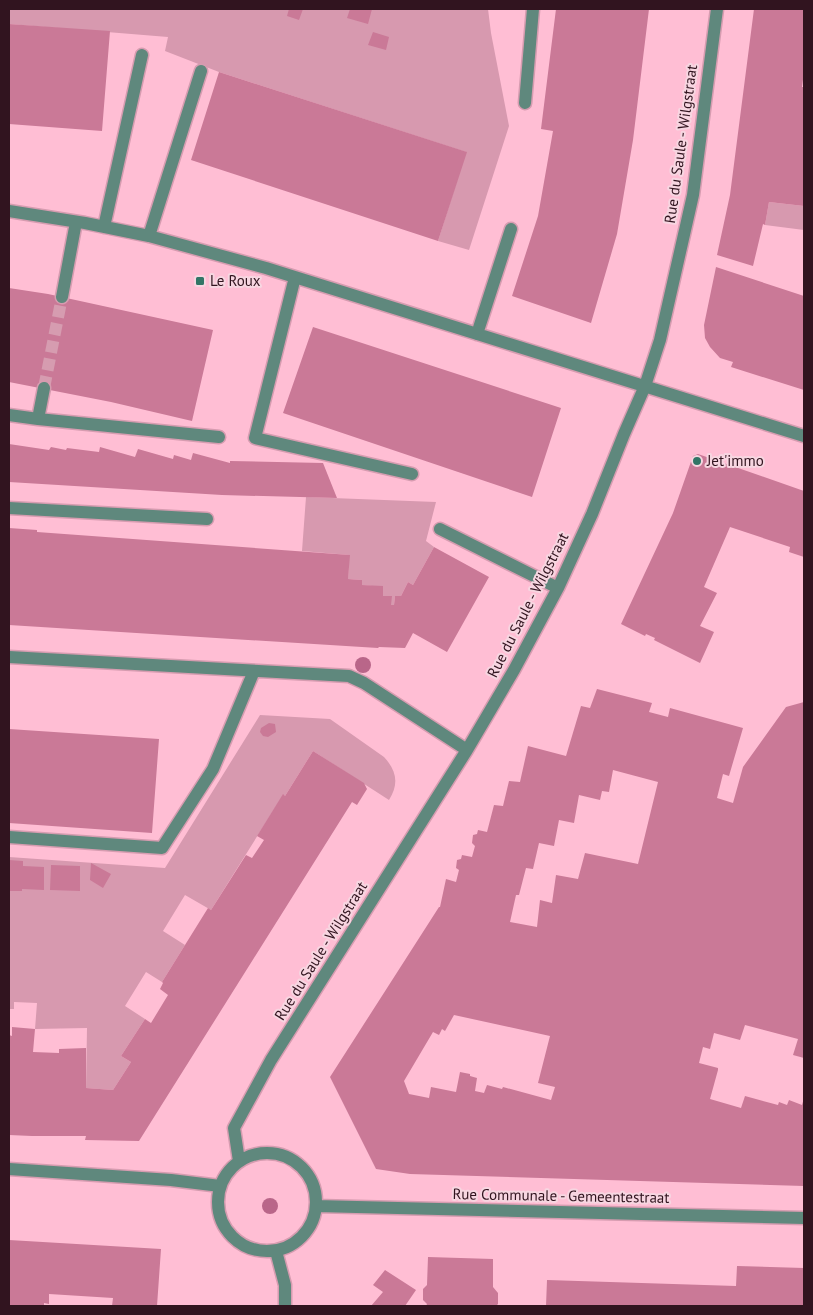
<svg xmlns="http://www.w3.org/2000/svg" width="813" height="1315" font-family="'PT Sans',sans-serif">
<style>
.green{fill:#d799af}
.building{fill:#ca7997;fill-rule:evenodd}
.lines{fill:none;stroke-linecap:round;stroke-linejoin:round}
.minor-tunnel{stroke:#d69cb0;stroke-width:12;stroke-dasharray:12 6;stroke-linecap:butt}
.minor-casing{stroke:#d69cb0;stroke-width:15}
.minor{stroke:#5f887d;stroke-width:12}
.tree{fill:#b96689}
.poi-dot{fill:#327566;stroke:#f7d6e1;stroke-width:2}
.labels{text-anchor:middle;stroke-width:4;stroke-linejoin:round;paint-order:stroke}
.street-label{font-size:15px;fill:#31141f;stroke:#f7d6e1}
.poi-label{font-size:15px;fill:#31141f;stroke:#f7d6e1;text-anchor:start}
</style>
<rect width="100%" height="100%" fill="#ffbed4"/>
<path class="green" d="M9 9H488L491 33 509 126 469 250 438 241 466 152 219 72 165 51 168 37 9 24Z
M769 202 804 206V230L765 225Z
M306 497 436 502 426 541 434 547 413 585 408 582 401 596H395L394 605H391V596H383V587L362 585V580L348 579 349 555 302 551Z
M260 715 330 719 384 757C397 771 399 784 389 800L313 751 285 796 283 795 211 910 185 895 163 931 185 945 162 982 146 972 125 1006 145 1019 121 1056 131 1062 113 1090 86 1088 87 1028 35 1029 37 1003 14 1002V1009H9V857L165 868Z"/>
<path class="building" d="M289 9H303L299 20 287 16Z
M350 9H372L368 24 347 18Z
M556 9H649L633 140 617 234 591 323 512 296 538 216 553 131 541 129Z
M754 9H804V72L802 87H804V206L769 202 765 225 763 224 753 266 717 255 730 195Z
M9 24 110 31 102 131 9 124Z
M373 32 389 37 386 50 368 45Z
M219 72 467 152 438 241 191 160Z
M716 267 804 296V390L731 367 733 362 720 358 710 347 705 338 704 325Z
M9 288 48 294 213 330 192 421 111 402 9 382Z
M313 327 561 408 532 497 283 413Z
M9 444 49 450 51 447 66 450 67 448 99 452 100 447 135 457 138 449 173 459 174 455 191 460 193 453 230 463V461L323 463 337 498 222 495 9 482Z
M698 454 804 491V557L789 552 790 547 730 527 704 587 717 593 700 626 714 632 700 663 654 640 655 638 646 634 645 636 621 624 673 513 693 456Z
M9 528 37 530V532L350 555 348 579 362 580V585L383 586V596H392L391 605H394L395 596H401L408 582 413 585 434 547 489 577 447 652 413 633 405 648 379 647 378 648 9 625Z
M597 689 652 703 649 712 668 717 670 708 743 728 729 776 723 774 717 798 733 803 743 767 786 707 804 702V1058L793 1055 798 1039 745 1025 740 1040 714 1033 710 1049 703 1047 699 1063 718 1068V1070L710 1099 741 1108 745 1096 778 1105 779 1102 787 1105 789 1100 802 1105 804 1098V1186L410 1174 376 1169 330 1077 439 907H440L446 879 456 882 459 870 456 868 457 860 461 859 462 855 472 857 475 846 472 843 473 835 477 834 478 830 487 832 494 805 503 806 509 781 520 782 528 746 566 756 581 706 590 708ZM613 770 658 782 638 864 585 853 578 879 556 875 552 903 540 900 537 927 510 922 516 895H519L526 868 533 869 539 843 554 846 559 820 574 823 579 795 600 800 602 791 609 792ZM454 1015 550 1036 538 1083 555 1087 551 1100 503 1087 502 1089 487 1085 484 1093 475 1091 477 1078 470 1076V1074L460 1072 456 1092 431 1087 429 1098 409 1094 404 1081 433 1032 439 1035 442 1029 445 1031Z
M269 723 275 724 276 732 268 737 263 736 260 732 261 728Z
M9 729 159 739 152 833 9 823Z
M313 751 364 783 367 789 357 805 352 802 139 1141 85 1140 86 1136H32L9 1135V1035L12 1036V1027L35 1029 33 1052 59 1053V1049L86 1048V1088L113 1090 131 1062 121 1056 145 1019 151 1023 168 995 160 989 163 983 162 982 208 908 211 910 246 855 252 858 264 840 257 836 283 794 285 796Z
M9 860 23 861V866L44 867V890L22 889V891H9Z
M91 863 111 874 103 888 90 880Z
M51 865 80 866V891L50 890Z
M9 1240 161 1249 157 1306H112L113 1298 49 1294V1304L44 1303V1306H9Z
M428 1257 493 1259V1287L498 1293V1304L496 1306H426L427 1304 423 1300V1289L427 1285Z
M737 1266 804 1268V1306H546L547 1280 736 1286Z
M385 1270 416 1290 405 1306H371L383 1292 373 1285Z"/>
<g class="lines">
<path class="minor-tunnel" d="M44 388 62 297"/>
<defs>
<path id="minor" d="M525 103 533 9
M9 211 85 223 149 236 266 268 804 436
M104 227 142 55
M149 236 201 71
M295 277 255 438 412 474
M62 297 76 222
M477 334 511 229
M9 415 38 419 44 388
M38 419 219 437
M9 508 207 519
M440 529 558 588
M9 657 349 676 364 683 467 750
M9 837 162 848 213 769 254 671
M218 1202a49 49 0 1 1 98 0a49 49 0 1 1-98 0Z
M239 1161 234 1128 271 1060 467 750 514 670 558 588 592 514 624 434 645 386 660 340 693 195 717 9
M9 1169 171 1180 220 1186
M316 1206 804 1218
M276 1251 285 1285V1306"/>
</defs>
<use href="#minor" class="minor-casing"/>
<use href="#minor" class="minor"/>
</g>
<g class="tree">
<circle cx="363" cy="665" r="8"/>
<circle cx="270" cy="1206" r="8"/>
</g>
<g class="poi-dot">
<rect x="195" y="276" width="10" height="10" rx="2.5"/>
<circle cx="697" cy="461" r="5"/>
</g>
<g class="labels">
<g class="street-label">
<text transform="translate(681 144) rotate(-82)" y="5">Rue du Saule - Wilgstraat</text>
<text transform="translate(528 605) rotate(-63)" y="5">Rue du Saule - Wilgstraat</text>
<text transform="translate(321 951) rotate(-58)" y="5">Rue du Saule - Wilgstraat</text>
<text transform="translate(561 1196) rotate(1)" y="5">Rue Communale - Gemeentestraat</text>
</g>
<g class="poi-label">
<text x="210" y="286">Le Roux</text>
<text x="707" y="466">Jet'immo</text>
</g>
</g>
<rect width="813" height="1315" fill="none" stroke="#31141f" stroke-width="20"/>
</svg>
